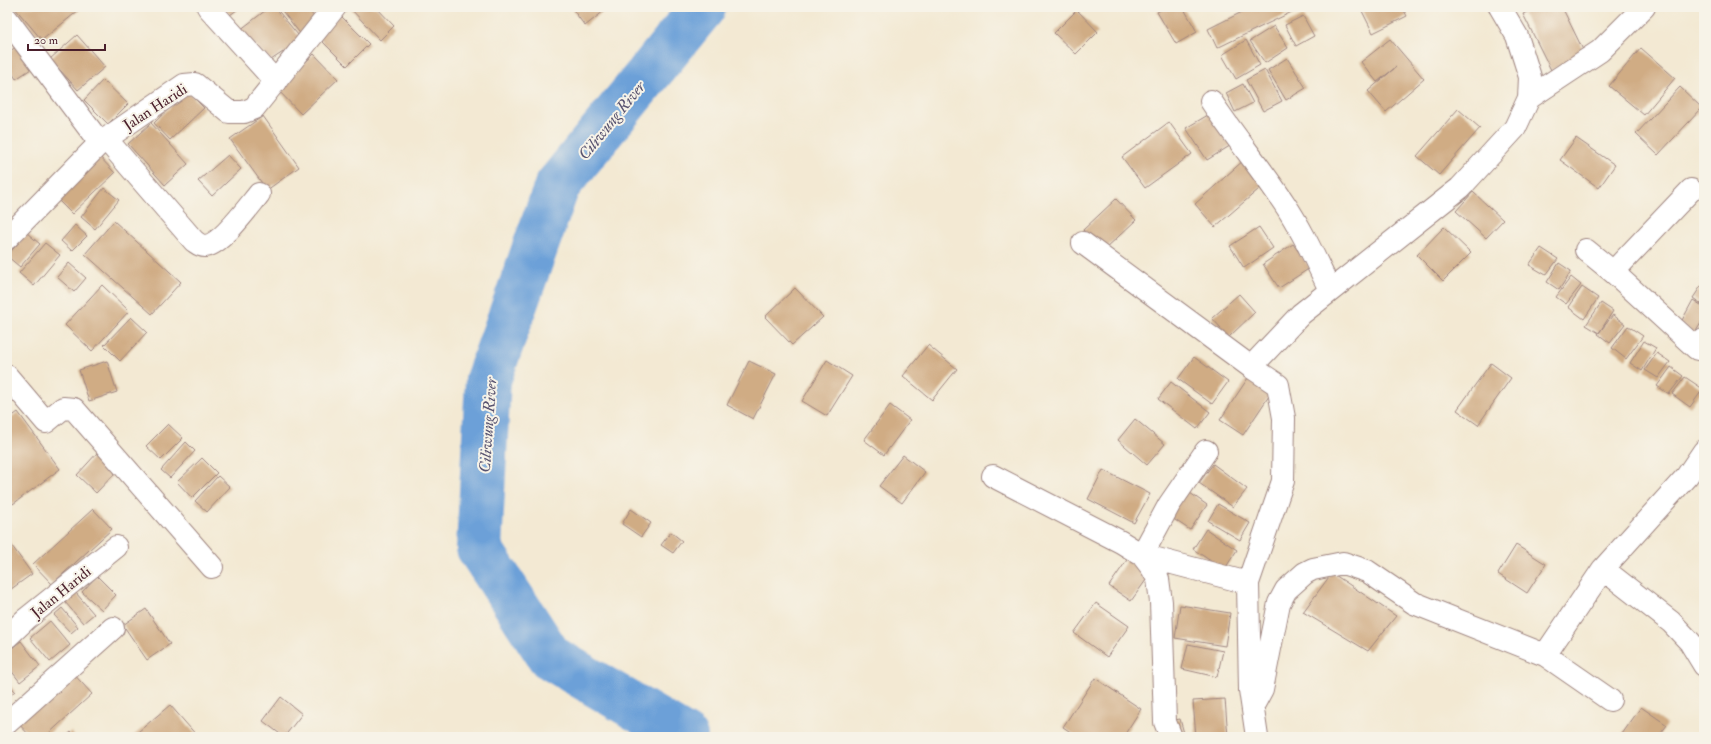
<svg xmlns="http://www.w3.org/2000/svg" width="1711" height="744" font-family="'IM FELL Double Pica',serif">
<style>
.lines{fill:none;stroke-linecap:round;stroke-linejoin:round}
.river{stroke:#6ca0d8;stroke-width:46}
.building{fill:#d0ac84}
.street-casing{stroke:#9e847f;stroke-width:24}
.street{stroke:#fff;stroke-width:22}
.labels{text-anchor:middle;stroke-width:4;stroke-linejoin:round;paint-order:stroke}
.street-label{font-size:15px;fill:#4a1f2b;stroke:#f7f3e8}
.water-label{font-size:16px;font-style:italic;fill:#585370;stroke:#f7f3e8}
</style>
<rect width="100%" height="100%" fill="#f7f3e8"/>
<filter id="ink" filterUnits="userSpaceOnUse"><feTurbulence type="fractalNoise" baseFrequency=".025" numOctaves="2"/><feDisplacementMap in="SourceGraphic" scale="8" xChannelSelector="R" yChannelSelector="G"/><feConvolveMatrix kernelMatrix="1 2 1 2 8 2 1 2 1" color-interpolation-filters="sRGB"/></filter>
<filter id="wash" filterUnits="userSpaceOnUse"><feTurbulence type="fractalNoise" baseFrequency=".012" numOctaves="4" result="noise"/><feDisplacementMap in="SourceGraphic" scale="16" xChannelSelector="R" yChannelSelector="G"/><feGaussianBlur stdDeviation="0.9" result="paint"/><feColorMatrix in="noise" values="0 0 0 0 0 0 0 0 0 0 0 0 0 0 0 0 0 1.4 0 .05"/><feComposite in="paint" operator="in"/></filter>
<g filter="url(#wash)">
<rect width="100%" height="100%" fill="#f3e9d3"/>
<g class="lines">
<path class="river" d="M685 737 550 657 479 548 488 380 557 186 703 7"/>
</g>
<g id="blocks">
<path class="building" d="M14 7H76L79 10 42 40Z
M223 7H241L230 15Z
M270 7H275L303 41 286 55 283 52 271 60 240 30Z
M279 7H306L320 24 303 37Z
M349 7H376L394 26 380 40Z
M571 7H609L585 26Z
M1166 7H1183L1197 32 1176 44 1157 12Z
M1252 7H1297L1298 9 1217 48 1208 29Z
M1360 7H1402L1407 16 1373 33Z
M1537 7H1562L1585 54 1551 70 1523 14Z
M1077 10 1098 32 1076 54 1054 33Z
M340 15 369 44 347 66 318 37Z
M1303 16 1314 36 1296 46 1285 25Z
M1274 26 1288 48 1265 63 1250 41Z
M77 35 105 67 78 90 50 59Z
M1390 39 1424 79 1386 112 1368 91 1396 67 1377 82 1361 62Z
M1246 40 1260 65 1236 79 1222 55Z
M19 45 34 67 16 79 7 65V53Z
M1641 48 1675 78 1644 115 1609 86Z
M314 54 338 79 301 114 277 89Z
M1287 58 1306 88 1286 100 1268 70Z
M1265 70 1282 101 1263 111 1246 80Z
M103 80 128 104 108 124 84 100Z
M1243 84 1253 103 1235 112 1226 93Z
M1680 87 1702 108 1658 155 1636 134Z
M187 91 204 108 170 140 154 123Z
M1458 109 1480 128 1439 175 1417 156Z
M1213 112 1233 144 1207 160 1186 128Z
M263 116 299 167 267 190 230 139Z
M1169 122 1192 154 1145 188 1122 157Z
M151 123 188 164 165 185 128 144Z
M1576 138 1615 165 1599 188 1560 160Z
M97 154 115 173 72 214 54 196Z
M228 155 241 169 212 196 198 181Z
M1245 159 1266 183 1215 227 1195 204Z
M104 188 119 200 95 229 81 217Z
M1473 192 1503 220 1486 238 1456 211Z
M1116 199 1136 220 1103 251 1083 230Z
M114 221 181 282 152 314 85 254Z
M75 225 87 236 72 251 61 241Z
M1259 227 1273 248 1244 268 1230 246Z
M1444 227 1471 253 1443 281 1417 255Z
M27 233 40 244 20 267 7 256Z
M45 243 60 255 34 286 19 273Z
M1293 244 1310 268 1279 288 1263 264Z
M1541 248 1558 259 1546 275 1529 265Z
M69 263 86 278 74 292 57 277Z
M1559 263 1571 271 1559 290 1547 282Z
M1571 277 1581 285 1566 304 1556 297Z
M102 285 129 311 92 351 65 325Z
M1701 286 1704 289V306L1693 298Z
M1582 287 1598 298 1584 319 1568 307Z
M795 288 823 317 792 345 765 317Z
M1239 294 1255 312 1229 337 1212 318Z
M1693 300 1704 307V318L1695 333 1680 324Z
M1601 303 1613 311 1599 333 1586 325Z
M1613 315 1625 324 1610 343 1598 334Z
M131 317 147 332 120 361 104 345Z
M1628 326 1643 336 1626 359 1612 348Z
M1644 341 1656 348 1642 371 1630 363Z
M928 345 957 369 932 400 903 376Z
M1657 353 1670 362 1658 378 1645 370Z
M1194 357 1228 382 1212 404 1178 379Z
M827 360 852 376 827 416 802 401Z
M107 361 117 392 89 401 79 370Z
M749 361 776 374 753 419 727 405Z
M1491 363 1511 378 1478 425 1457 410Z
M1671 367 1683 376 1669 394 1657 386Z
M1250 375 1273 390 1243 435 1220 420Z
M1685 377 1703 389 1690 407 1672 394Z
M1171 382 1210 412 1197 429 1158 399Z
M890 405 910 420 884 455 864 440Z
M18 412 60 469 13 504 7 496V420Z
M1135 419 1165 444 1147 465 1118 440Z
M168 424 183 438 161 460 146 446Z
M186 442 195 451 170 478 161 470Z
M98 452 118 470 96 493 77 475Z
M903 455 925 472 902 503 879 486Z
M202 458 217 473 192 498 177 482Z
M1213 464 1247 489 1233 507 1199 483Z
M1103 470 1150 494 1134 523 1088 499Z
M218 476 230 487 207 512 195 501Z
M1183 488 1207 505 1190 530 1166 514Z
M1218 504 1250 523 1240 540 1208 521Z
M93 509 112 529 52 584 33 564Z
M631 509 651 523 641 537 622 524Z
M1206 529 1237 550 1224 570 1193 549Z
M671 532 682 541 673 553 661 545Z
M7 539 32 574 7 592Z
M1516 545 1546 564 1527 593 1498 574Z
M1129 557 1151 573 1131 601 1109 586Z
M1332 573 1396 616 1368 651 1303 612Z
M97 576 116 595 102 610 82 592Z
M76 593 94 614 83 623 65 602Z
M1096 603 1129 626 1107 657 1074 633Z
M1180 605 1230 613 1225 646 1175 638Z
M62 608 78 627 71 633 54 615Z
M146 609 170 644 147 660 123 625Z
M50 621 70 645 50 662 30 638Z
M21 641 40 666 20 682 7 665V652Z
M1188 644 1223 651 1217 677 1182 669Z
M71 671 92 694 45 737H31L16 721Z
M1095 678 1141 709 1123 737H1078L1063 727Z
M7 682 15 691 7 698Z
M281 697 302 714 284 737 263 721Z
M1225 699 1228 737H1196L1193 701Z
M170 705 198 737H132Z
M1641 707 1667 725 1658 737H1620Z
M1180 719 1185 737H1174L1170 721Z
M71 732 75 737H65Z"/>
</g>
</g>
<g filter="url(#ink)">
<use href="#blocks" fill-opacity="0" stroke="#9e847f" stroke-width="1"/>
<g class="lines">
<defs>
<path id="street" d="M208 7 276 82
M7 19 100 143
M1529 98 1600 51 1644 7
M1211 101C1234 136 1261 168 1284 203 1303 231 1316 261 1330 290
M106 139 194 241C197 243 200 246 205 246 221 245 249 206 259 194
M7 238 100 143 184 85 195 84 229 112H244L254 108 335 7
M1083 243 1251 367
M1586 250 1613 272 1697 349 1704 340
M1613 272 1691 190
M7 376 46 422 63 408 74 409 212 567
M1704 451 1687 476 1603 569 1671 622 1690 642 1704 665
M993 476 1121 542 1142 555 1248 583
M1603 569 1545 655 1610 700
M7 637 26 619 116 547
M1255 702 1262 689 1279 603 1286 590 1305 573 1313 569 1343 563 1367 571 1414 603 1545 655
M7 723 113 628
M1171 737 1165 722 1161 602 1158 579 1152 568 1142 555 1169 505 1206 451
M1257 737 1250 690 1248 583 1283 481 1284 418 1278 385 1251 367 1301 314 1460 188 1515 128 1529 98 1530 77 1517 36 1500 7"/>
</defs>
<use href="#street" class="street-casing"/>
<use href="#street" class="street"/>
</g>
</g>
<g class="labels">
<g class="street-label">
<text transform="translate(155 107) rotate(-33)" y="5">Jalan Haridi</text>
<text transform="translate(61 592) rotate(-39)" y="5">Jalan Haridi</text>
</g>
<g class="water-label">
<text transform="translate(611 120) rotate(-51)" y="6">Ciliwung River</text>
<text transform="translate(487 425) rotate(-86)" y="6">Ciliwung River</text>
</g>
</g>
<rect width="1711" height="744" fill="none" stroke="#f7f3e8" stroke-width="24"/>
<path d="M28 44v6h77v-6" fill="none" stroke="#4a1f2b" stroke-width="2"/>
<text x="34" y="44" font-size="12" fill="#4a1f2b" stroke="#f7f3e8" stroke-width="3" paint-order="stroke">20 m</text>
</svg>
